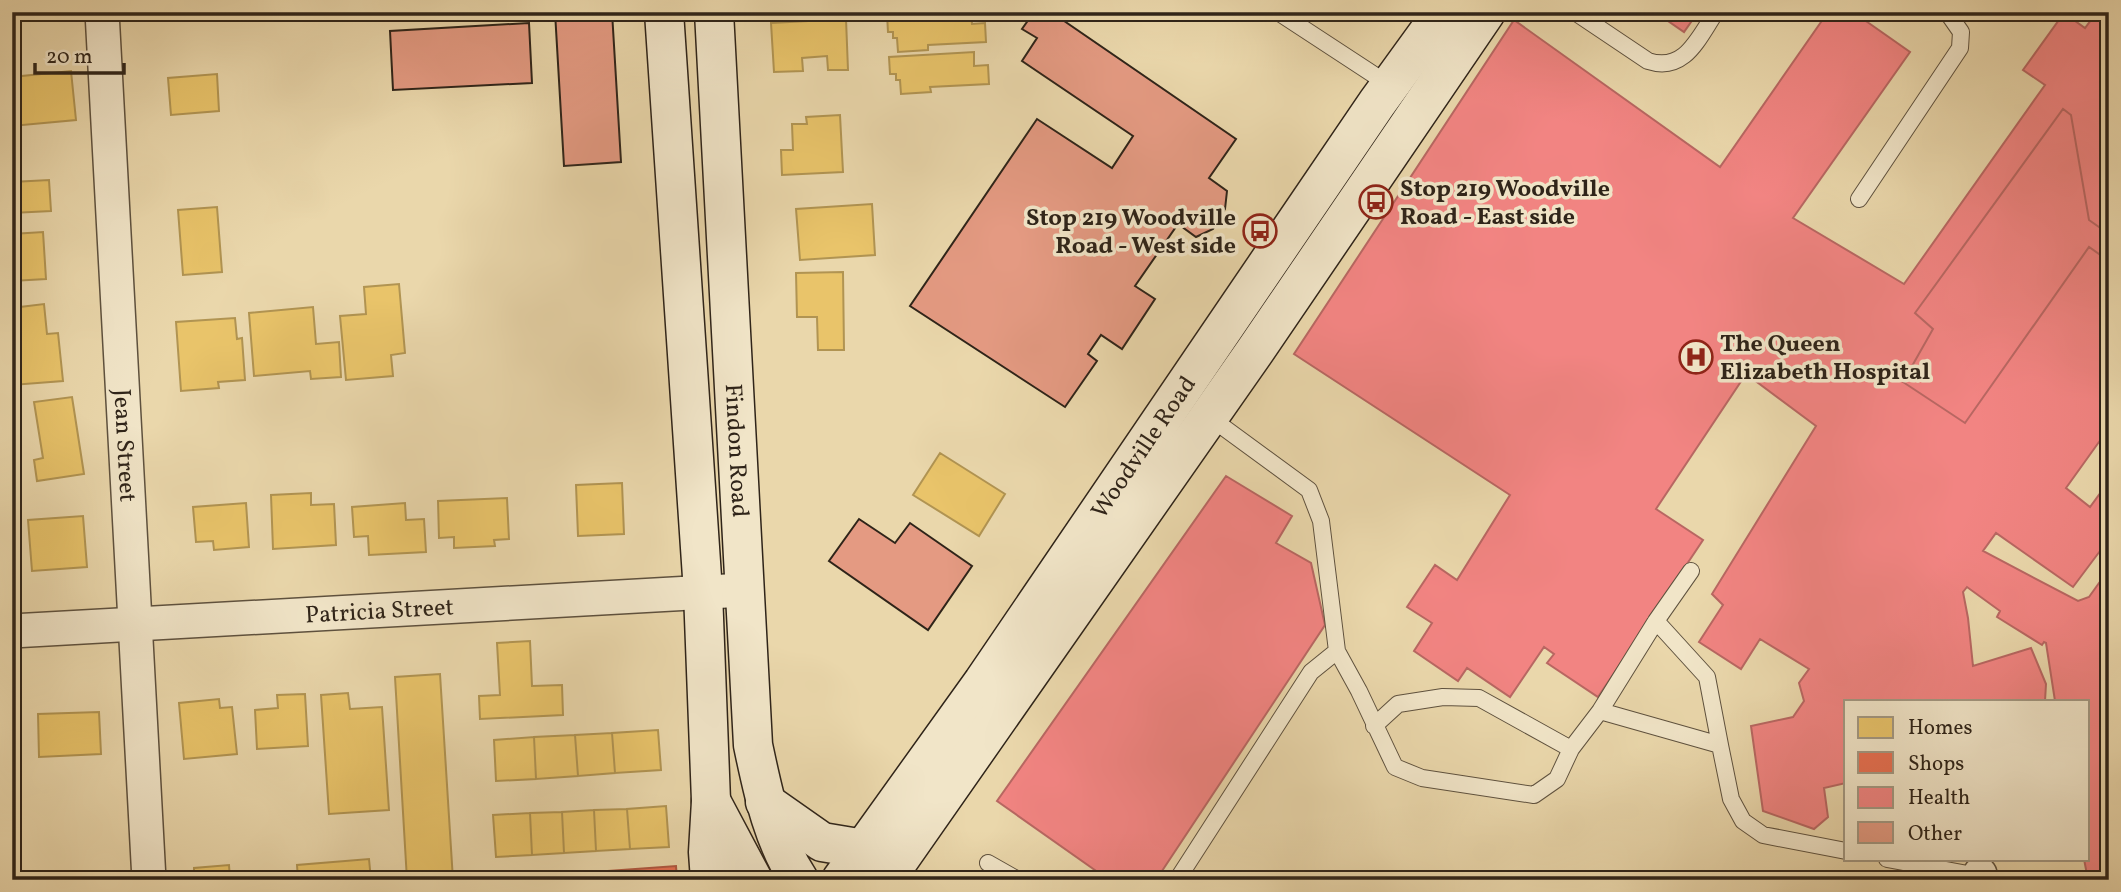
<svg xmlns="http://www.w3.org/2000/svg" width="2121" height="892" font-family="Vollkorn,serif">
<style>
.homes{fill:#e9c46a;stroke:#b19452;stroke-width:2}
.shops{fill:#e76f51;stroke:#b05840;stroke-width:2}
.health{fill:#f28482;stroke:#b86762;stroke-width:2}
.building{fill:#e49a82;stroke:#2f2419;stroke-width:2}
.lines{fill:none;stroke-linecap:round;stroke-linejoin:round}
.service-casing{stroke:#5e513e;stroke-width:18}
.minor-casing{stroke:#5e513e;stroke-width:36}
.secondary-casing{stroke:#2f2419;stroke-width:41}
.service{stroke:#f1e5c8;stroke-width:16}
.minor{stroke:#f1e5c8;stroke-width:33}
.secondary{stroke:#f1e5c8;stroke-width:38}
.labels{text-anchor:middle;stroke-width:7;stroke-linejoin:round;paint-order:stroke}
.poi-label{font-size:24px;font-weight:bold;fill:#2f2419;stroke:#f1e5c8;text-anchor:start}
.street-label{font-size:24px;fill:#2f2419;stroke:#f1e5c8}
</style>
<rect width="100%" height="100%" fill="#ead7ab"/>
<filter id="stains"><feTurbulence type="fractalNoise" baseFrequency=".00286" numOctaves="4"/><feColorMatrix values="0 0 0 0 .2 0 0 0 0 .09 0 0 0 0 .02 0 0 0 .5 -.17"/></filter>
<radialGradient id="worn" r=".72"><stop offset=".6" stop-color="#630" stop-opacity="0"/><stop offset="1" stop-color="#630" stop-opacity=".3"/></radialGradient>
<path class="homes" d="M930 12H971L972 24 985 23 986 42 928 45V50L898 52 897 38H893V32H888L887 14Z
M846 19 848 70H828L827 56 802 58 803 71 774 72 771 23Z
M974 52V66L988 65 989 84 930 87 931 92 901 94 900 80H896V74H890L889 57Z
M71 71 76 120 12 126V77Z
M217 74 219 111 171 115 168 78Z
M840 115 843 172 782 175 781 150H793L792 124H807L806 117Z
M49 180 51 211 12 213V182Z
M872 204 875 255 800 260 796 209Z
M217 207 222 272 183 275 178 210Z
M43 232 46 279 12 281V234Z
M843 272 844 350H818L817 317H797L796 273Z
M399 284 405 353 391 355 393 376 346 380 340 316 366 314 364 287Z
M44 304 47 334 58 333 63 381 12 385V308Z
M313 307 316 344 339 342 341 377 311 379 310 371 254 376 249 313Z
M235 318 237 339 242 338 245 380 218 382 219 388 181 391 176 322Z
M72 397 84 474 37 481 34 460 43 458 34 402Z
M940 453 1005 494 979 536 913 495Z
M622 483 624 534 578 536 576 485Z
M311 493V505L334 504 336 545 273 549 271 495Z
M507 498 509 539 494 540 495 546 454 548V537L439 538 438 501Z
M246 503 249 547 214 550 213 541 196 542 193 507Z
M405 503 406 520 424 519 426 552 369 555 368 536 354 537 352 507Z
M83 516 87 567 32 571 28 520Z
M530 641 532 686 562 685 563 715 480 719 479 696 500 695 497 643Z
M440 674 453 880H407L395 677Z
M348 693 350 709 382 707 389 810 329 814 321 695Z
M305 694 308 746 257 749 255 710 278 708 277 695Z
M219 699 220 708 232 707 237 754 184 759 179 703Z
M99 712 101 754 39 757 38 714Z
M658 730 661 770 615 773 612 733Z
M612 733 615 773 578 776 575 735Z
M575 735 578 776 536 779 534 737Z
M534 737 536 779 496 781 494 740Z
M666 806 669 847 630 849 627 809Z
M627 809 630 849 596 851 594 810Z
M594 810 596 851 564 853 562 812Z
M562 812 564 853 532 855 530 813Z
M530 813 532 855 496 857 493 815Z
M369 859 371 880H298L297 865Z
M229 865 230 880H194V868Z"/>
<path class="shops" d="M676 866 677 880H567V874Z"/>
<path class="health" d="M1655 12H1698L1684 32Z
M1828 12H1853L1910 52 1793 218 1904 284 2045 85 2023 70 2064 13 2085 28 2097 12H2109V234L2089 220 2071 115 2063 109 1915 313 1933 329 1903 382 1965 423 2089 247 2109 261V428L2066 488 2090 507 2109 481V539L2073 587 1996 533 1983 551 2078 601 2089 597 2109 569V880H2088L2084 859H2088V701H2055L2046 643 2044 642 2042 645 1997 617 2000 611 1967 587 1963 592 1968 618 1973 666 2031 648 2046 684 2045 701H1846V783L1824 788 1828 817 1814 829 1763 811 1751 726 1793 717 1804 701 1799 683 1809 669 1760 639 1741 669 1699 642 1723 605 1712 594 1816 426 1746 374 1656 509 1703 540 1598 697 1547 663 1554 654 1544 647 1510 697 1467 668 1458 681 1414 651 1432 623 1407 607 1435 565 1457 580 1510 495 1294 354 1514 20 1720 167Z
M1828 12H1853L1910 52 1793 218 1904 284 2045 85 2023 70 2064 13 2085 28 2097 12H2109V428L2066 488 2090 507 2109 481V539L2073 587 1996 533 1983 551 2078 601 2089 597 2109 569V880H2088L2084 859H2088V701H2055L2046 643 2044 642 2042 645 1997 617 2000 611 1967 587 1963 592 1968 618 1973 666 2031 648 2046 684 2045 701H1846V783L1824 788 1828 817 1814 829 1763 811 1751 726 1793 717 1804 701 1799 683 1809 669 1760 639 1741 669 1699 642 1723 605 1712 594 1816 426 1746 374 1656 509 1703 540 1598 697 1547 663 1554 654 1544 647 1510 697 1467 668 1458 681 1414 651 1432 623 1407 607 1435 565 1457 580 1510 495 1294 354 1514 20 1720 167Z
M1226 476 1292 516 1276 543 1311 563 1325 625 1156 880H1109L997 801Z"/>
<path class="building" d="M555 12H612L621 162 564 166Z
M1034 12H1051L1236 139 1209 178 1227 191 1225 209 1213 229 1196 237 1178 224 1135 286 1155 299 1122 349 1101 335 1088 354 1097 361 1065 407 910 306 1037 119 1112 168 1133 136 1022 61 1037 38 1022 29Z
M529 23 532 83 393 90 390 31Z
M859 519 895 543 910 523 972 566 928 630 829 561Z"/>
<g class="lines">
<defs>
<path id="service" d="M1278 12 1391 86
M1575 12 1648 61C1685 73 1698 38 1716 12
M1859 199 1960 48 1961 32 1947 12
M1208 416 1309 490 1321 521 1337 651 1359 691 1395 767 1422 778 1534 795 1557 779 1571 749 1600 711 1656 621 1691 571
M1600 711 1720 745 1707 677 1656 621
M1374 726 1398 704 1443 697 1479 698 1571 749
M1720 745 1731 799 1743 821 1763 835 1846 851
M1887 859 2000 880
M988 863 1018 880
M1177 880 1311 672 1337 651"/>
<g id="minor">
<path id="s1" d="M102 12 149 880"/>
<path id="s2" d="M12 631 744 590"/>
<path d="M1979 880 1980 874"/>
</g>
<g id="secondary">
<path d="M664 12 703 592 711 801 708 852 710 880"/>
<path id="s3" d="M714 12 753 745C763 792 772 839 799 880"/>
<path d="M711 801 753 880"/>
<path d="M765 802 822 842 864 849"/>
<path id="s4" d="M841 880 983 682 1377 103 1443 12"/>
<path d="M885 880 1255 351 1486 12"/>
</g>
</defs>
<use href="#service" class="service-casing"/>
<use href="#minor" class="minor-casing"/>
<use href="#secondary" class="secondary-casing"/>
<use href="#service" class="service"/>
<use href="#minor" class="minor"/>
<use href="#secondary" class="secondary"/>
</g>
<defs>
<symbol id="bus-ring" viewBox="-11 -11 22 22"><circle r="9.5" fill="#f1e5c8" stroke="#8f2418" stroke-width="1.5"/><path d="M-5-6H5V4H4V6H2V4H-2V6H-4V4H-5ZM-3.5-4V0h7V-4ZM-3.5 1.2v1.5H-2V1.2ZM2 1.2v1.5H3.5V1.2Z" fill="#8f2418"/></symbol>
<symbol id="hospital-ring" viewBox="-11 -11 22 22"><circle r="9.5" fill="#f1e5c8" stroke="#8f2418" stroke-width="1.5"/><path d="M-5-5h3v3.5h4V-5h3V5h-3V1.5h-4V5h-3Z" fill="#8f2418"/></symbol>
</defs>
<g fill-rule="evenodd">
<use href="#bus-ring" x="1357" y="183" width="38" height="38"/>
<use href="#bus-ring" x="1241" y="212" width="38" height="38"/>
<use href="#hospital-ring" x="1677" y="338" width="38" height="38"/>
</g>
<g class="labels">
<g class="poi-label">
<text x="1400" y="196">Stop 219 Woodville<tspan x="1400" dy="28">Road - East side</tspan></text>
<text x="1236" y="225" text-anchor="end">Stop 219 Woodville<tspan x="1236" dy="28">Road - West side</tspan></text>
<text x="1720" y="351">The Queen<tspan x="1720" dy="28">Elizabeth Hospital</tspan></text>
</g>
<g class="street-label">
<text dy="8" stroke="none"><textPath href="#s1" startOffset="434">Jean Street</textPath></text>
<text dy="8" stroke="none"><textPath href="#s4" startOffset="528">Woodville Road</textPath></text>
<text dy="8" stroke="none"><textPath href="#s3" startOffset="439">Findon Road</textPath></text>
<text dy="8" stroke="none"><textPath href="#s2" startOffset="368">Patricia Street</textPath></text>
</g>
</g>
<rect width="2121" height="892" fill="none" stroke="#ead7ab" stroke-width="42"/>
<rect x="14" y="14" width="2093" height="864" fill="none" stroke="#2f2419" stroke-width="3.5"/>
<rect x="21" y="21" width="2079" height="850" fill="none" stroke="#2f2419" stroke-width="2"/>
<rect x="1844" y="700" width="245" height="161" fill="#f1e5c8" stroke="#a39882" stroke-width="2"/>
<rect x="1858" y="717" width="35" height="21" fill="#e9c46a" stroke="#a39882" stroke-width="2"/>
<text x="1908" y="734" font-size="21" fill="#2f2419">Homes</text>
<rect x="1858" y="752" width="35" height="21" fill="#e76f51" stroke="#a39882" stroke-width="2"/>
<text x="1908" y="770" font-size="21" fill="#2f2419">Shops</text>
<rect x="1858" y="787" width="35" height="21" fill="#f28482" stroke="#a39882" stroke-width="2"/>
<text x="1908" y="804" font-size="21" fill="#2f2419">Health</text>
<rect x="1858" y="822" width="35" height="21" fill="#e49a82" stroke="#a39882" stroke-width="2"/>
<text x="1908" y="840" font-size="21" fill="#2f2419">Other</text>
<path d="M35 63v10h89v-10" fill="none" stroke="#2f2419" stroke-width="3.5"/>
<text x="46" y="63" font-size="21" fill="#2f2419" stroke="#f1e5c8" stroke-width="5" paint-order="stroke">20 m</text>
<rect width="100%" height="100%" filter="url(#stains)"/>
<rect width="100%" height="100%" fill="url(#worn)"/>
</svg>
